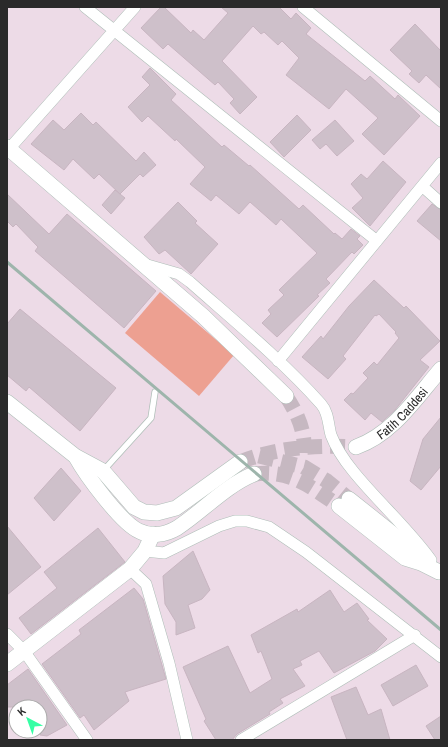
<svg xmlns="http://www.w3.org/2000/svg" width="448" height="747" font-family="'Archivo Narrow',sans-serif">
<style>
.pitch{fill:#eda091}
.building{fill:#cec0ca;stroke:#c8b5c1}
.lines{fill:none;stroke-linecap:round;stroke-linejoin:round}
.secondary-tunnel{stroke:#c6b8c1;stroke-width:15;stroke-dasharray:15 8;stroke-linecap:butt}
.lane-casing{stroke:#afbeb8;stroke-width:7}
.street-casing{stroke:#afbeb8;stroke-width:12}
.secondary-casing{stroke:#afbeb8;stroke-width:16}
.lane{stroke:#fff;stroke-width:5.5}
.street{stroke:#fff;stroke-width:11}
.secondary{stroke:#fff;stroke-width:15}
.rail{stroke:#9eb5ac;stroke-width:3}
.labels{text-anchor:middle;stroke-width:3;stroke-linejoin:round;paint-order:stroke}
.street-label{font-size:13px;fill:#2a2a2a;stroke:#fff}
</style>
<rect width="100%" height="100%" fill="#eddbe7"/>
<path class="pitch" d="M160 292 234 355 199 396 125 333Z"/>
<path class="building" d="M161 7H164L191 33 193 30 204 40 228 13 221 7H279L291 19 296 13 311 28 306 34 365 81 370 76 395 99 398 95 420 116 384 155 362 134 378 118 346 89 329 109 286 75 299 58 282 41 278 45 264 32 261 34 253 26 222 61 257 97 240 114 230 103 234 99 218 82 215 85 168 44 163 49 141 28Z
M415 24 441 51V89L426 75 419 83 409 74 412 71 390 50Z
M150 68 176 94 171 100 222 147 224 145 249 166 250 165 299 209 303 205 334 234 335 233 342 239 351 229 360 236 357 239 363 245 354 254 352 252 326 279 330 283 317 295 319 296 277 337 262 323 271 314 268 310 284 295 279 290 317 253 281 219 276 225 250 202 239 214 216 195 211 201 190 184 205 167 176 139 175 141 148 116 142 122 128 107 150 85 142 77Z
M81 113 93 125 96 122 136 161 144 152 156 165 143 177 140 174 120 194 99 174 94 179 73 159 64 170 31 144 53 120 64 130Z
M297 115 311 130 284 157 270 142Z
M335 120 354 141 337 156 326 144 320 149 312 140Z
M383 161 406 182 370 226 352 208 363 198 351 184 361 174 367 179Z
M115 190 125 198 111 214 102 205Z
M7 194 49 234 67 214 156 291 124 328 35 251 38 247 16 224 13 227 7 221Z
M178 202 197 221 195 223 218 244 191 274 165 250 159 254 144 237Z
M432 204 441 210V241L417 221Z
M374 280 404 308 406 306 440 341 420 360 429 367 395 410 382 422 371 413 365 420 344 400 351 393 353 394 368 378 363 373 374 362 377 365 399 338 395 333 396 332 379 314 376 316 375 315 343 356 346 359 328 379 302 357 321 336 323 339 349 306Z
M20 309 116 388 80 431 29 387 26 391 7 375V324Z
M441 417V466L421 490 410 481 423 439Z
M61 468 81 491 54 521 34 498Z
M7 526 41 567 7 595Z
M98 528 125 562 31 634 19 618 57 588 44 572Z
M193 551 210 590 202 599 188 605 195 628 176 635V622L165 604 163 576Z
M134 588 143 599 166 679 125 692 129 701 94 730 84 715 80 718 42 664 81 634 79 630Z
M330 590 344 612 357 603 369 619 367 620 387 639 375 651 334 673 319 651 300 661 302 665 293 669 305 686 280 699 283 703 269 712 270 714 237 734 232 740H216L204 721 206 719 183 667 228 646 250 693 272 679 261 651 258 653 251 635 297 609 298 612Z
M416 665 428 686 393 706 381 685Z
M28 669 67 725 47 736 40 735V707H7V685Z
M356 687 368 715 381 709 390 740H347L331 697Z
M441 716V740H435L426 726Z"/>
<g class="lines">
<path class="secondary-tunnel" d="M286 396C299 416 306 433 304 457
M259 456 304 467 327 481 349 499
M240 462C278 447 316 445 356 447
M254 474C290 469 311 487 339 506"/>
<defs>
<path id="lane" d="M103 471 151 418 155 392"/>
<path id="street" d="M85 7 377 241
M303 7 441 121
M9 149 135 7
M422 186 441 203
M144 264 179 274 190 282C233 320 283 361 321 404 329 413 328 425 331 435 336 448 344 460 353 471 378 502 408 528 431 560
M278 361 441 163
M145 551 164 553 219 526 235 521H247L269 527 306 552 441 657
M130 569 146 584 169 663 187 740
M7 634 24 651 87 740
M241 740 415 635"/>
<g id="secondary">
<path d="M7 147 203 316 286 396"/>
<path d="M7 402 75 456 103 471 134 507 144 512 157 513 176 508 240 462"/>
<path id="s1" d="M356 447C393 434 416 398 441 369"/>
<path d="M76 457C86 475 121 523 139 531 151 537 165 535 177 528 203 511 225 486 254 474"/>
<path d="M349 499 428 562"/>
<path d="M339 506 405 558 421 563 439 572"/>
<path d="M7 664 130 569 145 551 153 534"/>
</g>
</defs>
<use href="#lane" class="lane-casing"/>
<use href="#street" class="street-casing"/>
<use href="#secondary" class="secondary-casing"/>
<use href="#lane" class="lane"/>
<use href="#street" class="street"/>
<use href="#secondary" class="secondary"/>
<path class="rail" d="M7 262 441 630"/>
</g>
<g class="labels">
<g class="street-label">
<text dy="5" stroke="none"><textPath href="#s1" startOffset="58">Fatih Caddesi</textPath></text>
</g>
</g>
<rect width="448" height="747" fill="none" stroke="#2a2a2a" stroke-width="16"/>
<g transform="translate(28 719) rotate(319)"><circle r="19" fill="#ffffff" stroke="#aaaaaa"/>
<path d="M0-3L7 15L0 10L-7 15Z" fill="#36ffa5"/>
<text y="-6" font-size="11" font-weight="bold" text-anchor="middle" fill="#2a2a2a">K</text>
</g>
</svg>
